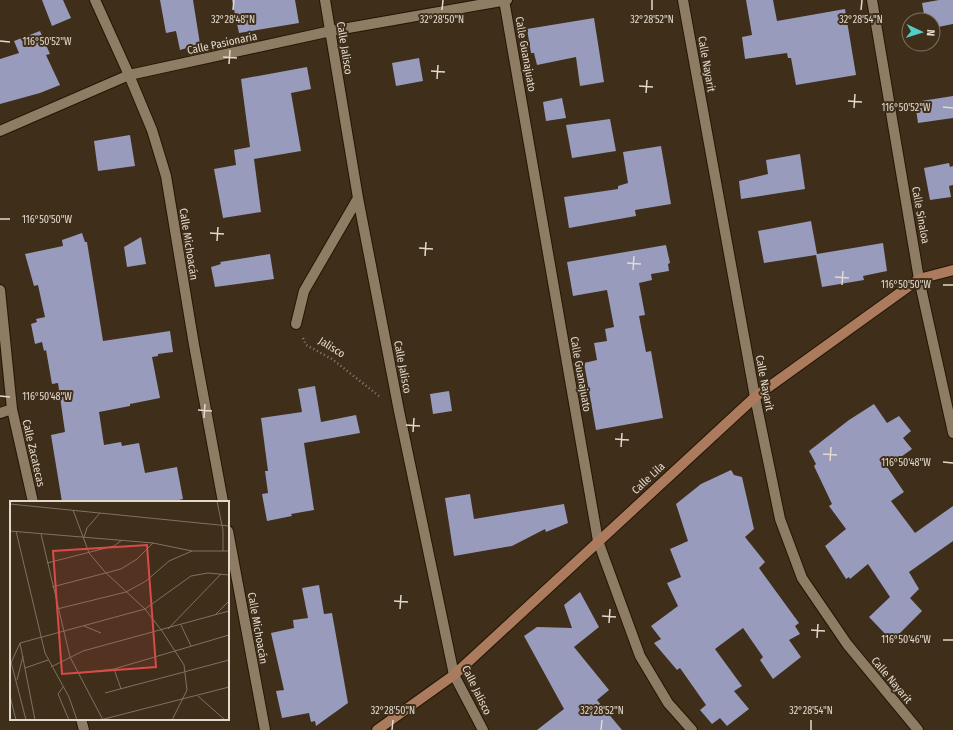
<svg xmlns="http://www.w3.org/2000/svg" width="953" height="730" font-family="'Fira Sans Condensed',sans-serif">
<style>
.building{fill:#989bbb}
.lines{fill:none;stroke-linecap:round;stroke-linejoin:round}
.street-casing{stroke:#241603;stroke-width:12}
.secondary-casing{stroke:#241603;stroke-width:12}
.path{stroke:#8e8171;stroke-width:2.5;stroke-dasharray:1 3;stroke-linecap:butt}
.street{stroke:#8e7c65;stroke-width:10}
.secondary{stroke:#ac7b5d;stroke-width:10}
.ticks{fill:none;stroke:#e3d9cd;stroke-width:1.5}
.labels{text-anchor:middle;stroke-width:4;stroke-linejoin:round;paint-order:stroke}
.street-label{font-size:11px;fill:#e3d9cd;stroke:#3e2e1a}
.inset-road{fill:none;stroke:#807262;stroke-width:1}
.view{fill:#d94b49;fill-opacity:0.15;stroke:#d94b49;stroke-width:2}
.inset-edge{fill:none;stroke:#e3d9cd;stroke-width:2}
.ticks-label{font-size:10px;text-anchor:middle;fill:#e3d9cd;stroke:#3e2e1a;stroke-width:4;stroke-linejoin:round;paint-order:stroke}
</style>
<rect width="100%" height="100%" fill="#3e2e1a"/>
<path class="building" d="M42 0H63L71 18 52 26Z
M160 0H193L200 44 180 50 176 31 166 33Z
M232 0H295L299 23 239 33Z
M746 0H773L777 21 845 9 856 75 796 85 791 58H788L787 53 745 59 742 37 752 35Z
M939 0H953V24L933 28V20H925L922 3Z
M594 18 604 82 580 86 576 57 537 65 534 53H531L527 29Z
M40 31 50 54 46 55 60 85 40 93 0 104V59L19 53 14 41Z
M419 58 423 81 396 86 392 63Z
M307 67 311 89 291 93 301 151 254 159 261 212 223 218 214 169 236 165 234 150 250 147 241 79Z
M953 96V118L918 123 915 102Z
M562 98 566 118 546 121 543 102Z
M610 119 616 151 572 158 566 125Z
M130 135 135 166 98 171 94 141Z
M661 146 671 204 635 210 636 216 569 228 564 197 618 189V186L628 183 623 152Z
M800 154 805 189 741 199 739 181 768 174 766 160Z
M949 163 950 167 953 166V185L949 186 951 197 930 200 924 168Z
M811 221 817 254 883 243 887 271 863 276 864 280 822 287 816 255 764 263 758 231Z
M82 233 85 242H87L103 341 170 331 173 352 158 354V356L152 357 160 398 130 404V406L99 412 104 445 121 442 122 446 139 443 145 473 177 467 183 499 170 502H62L51 435 65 432 58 383 52 384 46 350 44 351 42 342 35 344 31 324 37 322 36 319 45 317 38 285 34 286 25 254 63 246 62 240Z
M141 237 146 264 127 267 124 247Z
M666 245 670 263 668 264 669 271 651 274 652 280 639 283 645 315 639 316 646 352 651 351 663 418 596 430 584 363 597 360 594 343 607 341 605 329 614 327 607 290 573 296 567 262Z
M270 254 274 279 215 287 211 267 221 264 220 262Z
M315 386 321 422 356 415 360 433 304 443 314 510 291 514 292 516 267 521 262 494 268 493 265 471H268L261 418 302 412 298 389Z
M449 391 452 411 433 414 430 394Z
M874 404 887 423 899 416 911 431 903 438 912 449 887 467 904 492 891 501 915 533 953 506V541L909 572 919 589 910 598 922 611 892 641 869 617 890 597 868 564 850 579 849 577 846 579 825 546 846 529 829 506 832 504 814 466 816 464 809 451 849 420Z
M731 470 734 475 742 477 754 529 745 537 765 562 759 568 799 623 795 626 800 634 789 640 801 657 773 679 760 660 763 657 743 628 715 649 742 686 734 691 749 709 727 726 720 718 712 724 700 710 706 705 680 668 677 670 654 643 661 639 651 626 678 606 667 583 681 577 670 549 688 541 676 504 701 484Z
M470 494 474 519 564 504 568 523 546 532 545 529 512 546 454 556 445 498Z
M319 585 324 614 332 613 348 703 316 726 315 721 311 722 309 713 282 718 276 691 284 690 271 633 294 628 293 620 308 618 302 588Z
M580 592 599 627 574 647 609 690 597 700 622 730H537L564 709 524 636 537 627 572 628 564 605Z"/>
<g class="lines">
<defs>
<path id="street" d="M95 0 129 75 152 130 166 176 194 345 223 502
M325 0 358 198 399 411 454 675 483 730
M504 0 598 541 640 656 668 703 692 730
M683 0 755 397 780 519 802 578 847 644 918 730
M872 0 919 279 953 433
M0 131 129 75 331 31 507 0
M0 290 12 409 33 502
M296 324 304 291 358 198
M0 413 12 409
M228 531 265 730
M81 719 84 730"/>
<path id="secondary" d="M377 730 454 675 755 397 919 279 953 270"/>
</defs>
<use href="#street" class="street-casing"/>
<use href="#secondary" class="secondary-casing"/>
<path class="path" d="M303 338 306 345 332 359 379 396"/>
<use href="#street" class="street"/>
<use href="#secondary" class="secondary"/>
</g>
<path class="ticks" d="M233 10 234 0M442 10 443 0M652 10V0M861 10 862 0M0 41 10 42M223 57 237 58M229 64 230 50M431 71 445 72M437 79 438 65M639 86 653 87M646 93 647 80M848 101 862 102M943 107 953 108M854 108 855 94M0 219H10M210 233 224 234M217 241 218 227M419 248 433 249M425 256 426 242M627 263 641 264M633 270 634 256M835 277 849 278M842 285 843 271M943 285H953M0 396 10 397M198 410 212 411M204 418 205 404M406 425 420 426M413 432 414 418M615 439 629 440M621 447 622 433M823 454 837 455M830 461 831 447M943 462 953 463M394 601 408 602M400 609 401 595M602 616 616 617M609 623 610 609M811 630 825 631M817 638 818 624M943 640H953M392 730 393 720M601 730 602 720M811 730V720"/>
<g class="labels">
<g class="street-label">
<text transform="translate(222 43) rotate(-12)" y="4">Calle Pasionaria</text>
<text transform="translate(345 48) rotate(81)" y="4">Calle Jalisco</text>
<text transform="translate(526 54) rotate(80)" y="4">Calle Guanajuato</text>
<text transform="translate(707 64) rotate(80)" y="4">Calle Nayarit</text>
<text transform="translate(921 215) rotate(80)" y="4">Calle Sinaloa</text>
<text transform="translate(189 244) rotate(81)" y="4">Calle Michoacán</text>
<text transform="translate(332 347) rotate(32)" y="4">Jalisco</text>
<text transform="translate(403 367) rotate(79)" y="4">Calle Jalisco</text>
<text transform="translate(581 374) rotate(80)" y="4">Calle Guanajuato</text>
<text transform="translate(765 383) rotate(79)" y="4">Calle Nayarit</text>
<text transform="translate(34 453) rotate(77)" y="4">Calle Zacatecas</text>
<text transform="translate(648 478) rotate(-43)" y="4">Calle Lila</text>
<text transform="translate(258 628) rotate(80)" y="4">Calle Michoacán</text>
<text transform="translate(892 680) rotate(50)" y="4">Calle Nayarit</text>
<text transform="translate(477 690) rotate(64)" y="4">Calle Jalisco</text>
</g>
</g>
<g transform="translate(10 501)">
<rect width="219" height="219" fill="#3e2e1a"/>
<path class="inset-road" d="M207 0 213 29V50M0 3 219 25M63 9 79 52 96 72 135 108 152 130 174 164 177 189 162 219M0 30 143 42 182 50H219M6 30 35 152 59 196 67 219M31 33 60 156 93 219M74 36 77 27 90 12M37 62 104 45 112 39M42 86 111 68 127 58 143 42M47 108 116 91 136 80 159 60 182 50M205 114 219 100M171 124 181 145M74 125 91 132M158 128 211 73M0 157 16 219M1 162 10 142M41 166 73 150 219 110M15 167 38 159M104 168 111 188M69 172 104 168 219 134M7 179 13 155M53 186 48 193 59 219M95 192 219 159M0 195 6 219M188 195 215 219M25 219 10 142 135 108 181 75 198 72 219 74M90 219 219 186"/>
<path class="view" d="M137 44 146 166 52 173 43 50Z"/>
<rect width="219" height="219" class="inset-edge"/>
</g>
<g class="ticks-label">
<text x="233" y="23">32°28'48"N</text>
<text x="442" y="23">32°28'50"N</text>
<text x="652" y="23">32°28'52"N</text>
<text x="861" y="23">32°28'54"N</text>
<text x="47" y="45">116°50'52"W</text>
<text x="906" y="111">116°50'52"W</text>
<text x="47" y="223">116°50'50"W</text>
<text x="906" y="288">116°50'50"W</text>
<text x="47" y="400">116°50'48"W</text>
<text x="906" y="466">116°50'48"W</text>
<text x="906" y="643">116°50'46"W</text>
<text x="393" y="714">32°28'50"N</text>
<text x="602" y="714">32°28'52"N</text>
<text x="811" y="714">32°28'54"N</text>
</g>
<g transform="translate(921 32) rotate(94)"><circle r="19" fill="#3e2e1a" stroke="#807262"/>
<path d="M0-3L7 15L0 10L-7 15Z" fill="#54cdc7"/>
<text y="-6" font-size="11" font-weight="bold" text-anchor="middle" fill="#e3d9cd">N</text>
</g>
</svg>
